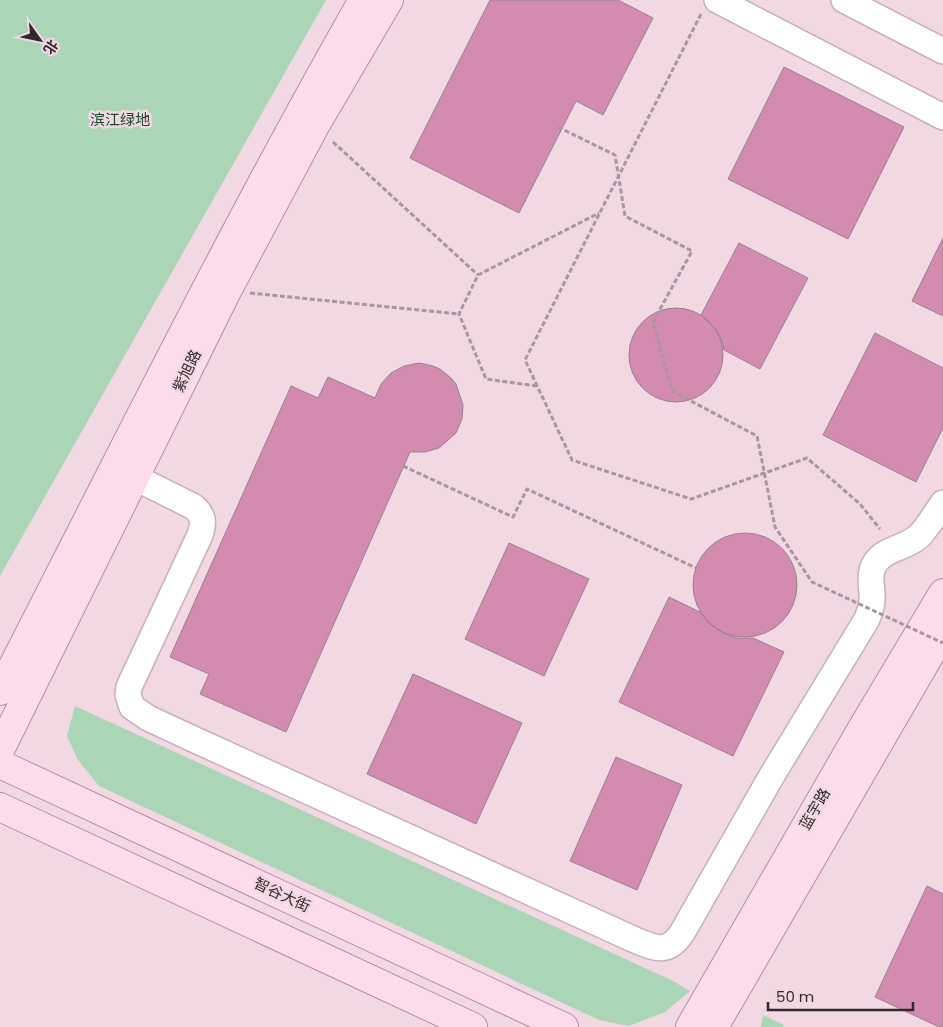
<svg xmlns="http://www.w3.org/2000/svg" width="943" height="1027" font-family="Poppins,'Noto Sans SC',sans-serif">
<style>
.green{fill:#abd5b7}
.building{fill:#d38baf;stroke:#99828d}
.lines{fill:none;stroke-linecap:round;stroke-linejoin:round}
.minor-casing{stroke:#c8b0bb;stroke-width:28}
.major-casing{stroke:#b48ea0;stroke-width:30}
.path{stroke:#a9969f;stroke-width:3;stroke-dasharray:5 2.5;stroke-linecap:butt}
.minor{stroke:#fff;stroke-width:25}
.major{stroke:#fcdceb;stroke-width:28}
.path-bridge{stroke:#a9969f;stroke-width:3;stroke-dasharray:5 2.5;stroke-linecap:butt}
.labels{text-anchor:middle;stroke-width:5;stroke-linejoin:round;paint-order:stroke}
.park-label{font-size:15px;fill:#154a2b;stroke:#f1d8e3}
.street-label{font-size:15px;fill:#32292d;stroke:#f1d8e3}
</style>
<rect width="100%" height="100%" fill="#f1d8e3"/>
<path class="green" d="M0 0H326L0 576Z
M75 706 671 980 690 991 665 1012 629 1026 599 1020 99 786 78 760 67 736Z
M763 1015 784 1025 783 1027H761Z"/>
<path class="building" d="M490 0H618L653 18 603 115 576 101 519 213 410 158Z
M784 67 904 127 848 239 728 179Z
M943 238V316L912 301Z
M739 243 808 278 760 369 724 350 721 339 716 329 701 315Z
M629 355a47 47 0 1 1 94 0a47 47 0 1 1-94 0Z
M875 333 943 368V428L916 482 823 435Z
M419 363 433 366 440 369 451 378 456 384 463 405 462 419 456 433 439 448 425 452H410L286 732 200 694 209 674 170 657 291 386 318 398 328 377 375 398 381 384 391 373 404 366Z
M693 585a52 52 0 1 1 104 0a52 52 0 1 1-104 0Z
M509 543 589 579 544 676 465 639Z
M669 597 700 612 710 624 723 633 737 638H753L784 652 733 756 619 702Z
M413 674 522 723 476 824 367 774Z
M616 757 682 785 637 890 570 861Z
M927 886 943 894V1027H939L875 997Z"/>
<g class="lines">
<defs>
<path id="minor" d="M717 0 943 117
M844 0 943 51
M134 477 194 507C204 516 204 523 200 535L129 687 128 695 132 707 148 718 191 738 635 940C655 948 667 955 682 933L771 777 867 619C869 613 872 607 872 600 873 590 869 580 872 570 879 548 903 550 918 537 927 529 935 514 943 503"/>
<path id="major" d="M0 691C119 460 234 226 363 0
M0 750 227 291 315 126 389 0
M0 764 564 1027
M0 807 473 1027
M690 1027 861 730 943 593
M714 1027 943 632"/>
</defs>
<use href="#minor" class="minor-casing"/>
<use href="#major" class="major-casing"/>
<path class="path" d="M701 14 525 360 572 460 691 499 807 458 860 504 880 529
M333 142 478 275
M250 293 459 314
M537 386 486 379 459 314 478 275 599 213
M403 466 513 517 527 489 696 568"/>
<use href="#minor" class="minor"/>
<use href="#major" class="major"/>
<path class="path-bridge" d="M558 127 615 155 625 216 692 251 653 322 672 391 757 436 775 527 812 582 943 643"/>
</g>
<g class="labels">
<g class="park-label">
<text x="120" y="125">滨江绿地</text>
</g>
<g class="street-label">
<text transform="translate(187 371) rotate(-64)" y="5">紫旭路</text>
<text transform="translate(815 809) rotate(-60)" y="5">蓝宇路</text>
<text transform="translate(282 895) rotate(25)" y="5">智谷大街</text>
</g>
</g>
<g transform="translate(40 40) rotate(123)" stroke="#f1d8e3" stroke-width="4" paint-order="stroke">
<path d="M0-4L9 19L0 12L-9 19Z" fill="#32292d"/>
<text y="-8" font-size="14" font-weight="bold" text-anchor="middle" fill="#32292d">北</text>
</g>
<path d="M768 1002v8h145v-8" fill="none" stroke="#32292d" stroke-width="2.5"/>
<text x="776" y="1002" font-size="15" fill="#32292d" stroke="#f1d8e3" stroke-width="4" paint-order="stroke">50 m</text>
</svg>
